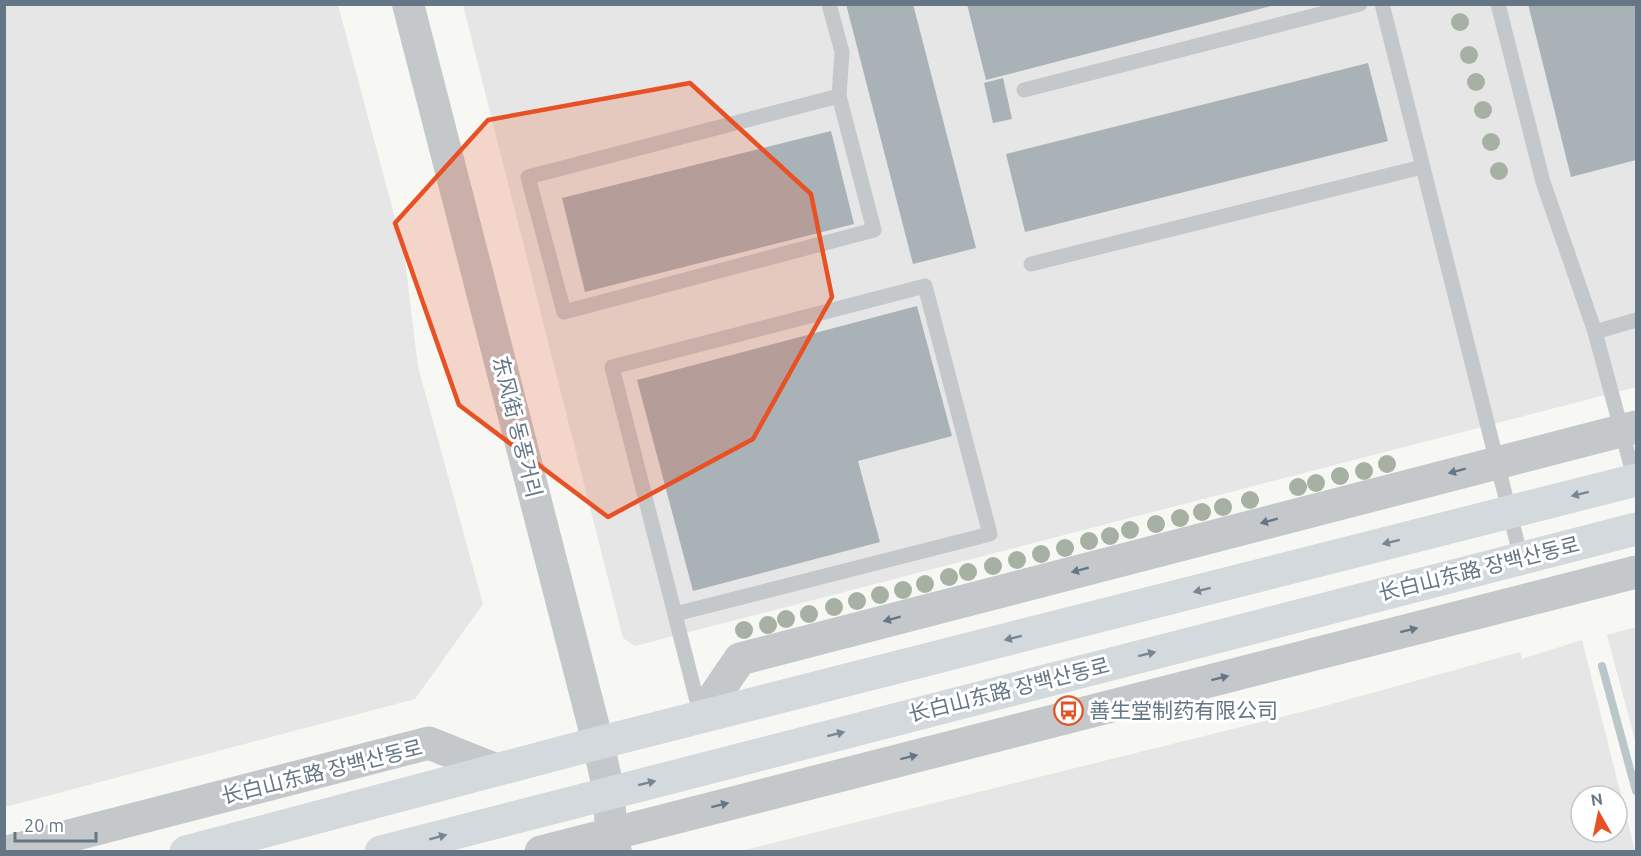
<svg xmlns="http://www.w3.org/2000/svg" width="1641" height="856" font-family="Ubuntu,'Noto Sans SC','Noto Sans KR',sans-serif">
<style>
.built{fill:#e5e6e5;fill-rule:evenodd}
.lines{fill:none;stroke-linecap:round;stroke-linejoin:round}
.stream{stroke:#bac7ca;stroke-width:8}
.building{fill:#a9b2b7}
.service{stroke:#c4c8cb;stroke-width:15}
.minor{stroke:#c4c8cb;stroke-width:32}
.tertiary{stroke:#c4c8cb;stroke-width:33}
.primary{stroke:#d4d9dd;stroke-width:33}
.tree{fill:#a7b1a3}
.oneway{fill:#657786}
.oneway2{fill:#768693}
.marked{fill:#e75124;fill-opacity:0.2;stroke:#e75124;stroke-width:4.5;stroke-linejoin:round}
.labels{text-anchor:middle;stroke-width:6;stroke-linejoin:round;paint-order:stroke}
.street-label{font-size:21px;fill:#657786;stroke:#fff}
.poi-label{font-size:21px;fill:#657786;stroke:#fff;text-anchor:start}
</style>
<rect width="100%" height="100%" fill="#f7f7f4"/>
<path class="built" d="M5 4 338 5 404 252 418 367 483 604 415 699 5 807Z
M463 5H1636V387L635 646 623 638Z
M1636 627V744L1607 635Z
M1582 640 1635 851H741L1321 707 1520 652 1522 659ZM1581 796H1617V832H1581Z"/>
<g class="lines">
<path class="stream" d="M1602 666 1636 791"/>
</g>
<path class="building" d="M846 4H913L976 248 913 264Z
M967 4H1275V5L986 80Z
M1528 4H1636V160L1571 177Z
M1368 63 1388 141 1025 232 1006 154Z
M1003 78 1012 119 993 123 984 83Z
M831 131 854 224 585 292 562 198Z
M917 306 952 436 858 461 880 542 693 591 637 380Z"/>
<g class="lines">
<path class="service" d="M829 4 842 52 839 96 874 230 564 312 528 177 839 96
M1382 4 1521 558
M1498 4 1543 182 1595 332 1636 484
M1024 90 1360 4
M1031 264 1422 167
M1595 332 1636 320
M675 614 990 534 925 286 612 367 700 713"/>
<path class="minor" d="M408 4 598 743 609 792 611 833 616 852"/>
<path class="tertiary" d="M701 716 740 659 1636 427
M7 852 429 743 494 769
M541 852 1636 572"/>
<path class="primary" d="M186 852 598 743 1636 480
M381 852 1636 529"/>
</g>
<g class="tree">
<circle cx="1460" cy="22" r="9"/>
<circle cx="1469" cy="55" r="9"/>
<circle cx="1476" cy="82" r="9"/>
<circle cx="1483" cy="110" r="9"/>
<circle cx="1491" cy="142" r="9"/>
<circle cx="1499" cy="171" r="9"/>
<circle cx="1387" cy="464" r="9"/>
<circle cx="1364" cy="471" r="9"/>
<circle cx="1340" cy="476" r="9"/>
<circle cx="1316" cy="483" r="9"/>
<circle cx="1298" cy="487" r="9"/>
<circle cx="1250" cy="500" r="9"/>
<circle cx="1223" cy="507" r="9"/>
<circle cx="1202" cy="512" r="9"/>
<circle cx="1180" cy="518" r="9"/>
<circle cx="1156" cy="524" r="9"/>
<circle cx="1130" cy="530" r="9"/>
<circle cx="1110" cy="536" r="9"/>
<circle cx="1089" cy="541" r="9"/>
<circle cx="1065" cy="548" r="9"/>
<circle cx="1041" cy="554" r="9"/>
<circle cx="1017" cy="560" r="9"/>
<circle cx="993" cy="566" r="9"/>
<circle cx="968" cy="572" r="9"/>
<circle cx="949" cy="577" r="9"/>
<circle cx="925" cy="584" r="9"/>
<circle cx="903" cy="590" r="9"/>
<circle cx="880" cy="595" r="9"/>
<circle cx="857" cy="601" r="9"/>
<circle cx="834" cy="607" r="9"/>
<circle cx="809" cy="614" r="9"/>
<circle cx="786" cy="619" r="9"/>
<circle cx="768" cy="625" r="9"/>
<circle cx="744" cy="630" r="9"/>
</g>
<defs><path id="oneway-solid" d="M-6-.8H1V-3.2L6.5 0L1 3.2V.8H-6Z" transform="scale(1.5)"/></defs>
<g class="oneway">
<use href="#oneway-solid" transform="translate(1457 471) rotate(165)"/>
<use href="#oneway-solid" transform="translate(1269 521) rotate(165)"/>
<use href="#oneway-solid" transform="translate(1080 570) rotate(165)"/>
<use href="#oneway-solid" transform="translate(892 619) rotate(165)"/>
<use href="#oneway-solid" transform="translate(1409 630) rotate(-14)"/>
<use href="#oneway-solid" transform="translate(1220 678) rotate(-14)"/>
<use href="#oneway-solid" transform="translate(909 757) rotate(-14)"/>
<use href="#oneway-solid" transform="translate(720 805) rotate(-14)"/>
</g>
<g class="oneway2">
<use href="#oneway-solid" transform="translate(1580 494) rotate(166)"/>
<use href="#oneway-solid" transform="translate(1391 542) rotate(166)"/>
<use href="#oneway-solid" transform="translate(1202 590) rotate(166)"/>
<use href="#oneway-solid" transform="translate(1013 638) rotate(166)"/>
<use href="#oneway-solid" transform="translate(1147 654) rotate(-14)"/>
<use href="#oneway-solid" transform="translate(836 734) rotate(-14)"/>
<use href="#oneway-solid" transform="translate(647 783) rotate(-14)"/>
<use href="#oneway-solid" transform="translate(438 837) rotate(-15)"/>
</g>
<path class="marked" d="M690 83 811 194 832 297 753 439 608 517 459 405 395 223 488 120Z"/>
<defs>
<symbol id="bus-ring" viewBox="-11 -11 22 22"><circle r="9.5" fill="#fff" stroke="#e75124" stroke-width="1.5"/><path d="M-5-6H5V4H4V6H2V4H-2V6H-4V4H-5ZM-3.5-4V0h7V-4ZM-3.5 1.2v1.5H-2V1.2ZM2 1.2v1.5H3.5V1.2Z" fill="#e75124"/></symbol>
</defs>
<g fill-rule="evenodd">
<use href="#bus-ring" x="1052" y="694" width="33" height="33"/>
</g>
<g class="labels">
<g class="street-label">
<text transform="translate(517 427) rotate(76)" y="7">东风街 동풍거리</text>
<text transform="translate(1479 569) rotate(-14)" y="7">长白山东路 장백산동로</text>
<text transform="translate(1009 690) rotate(-14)" y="7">长白山东路 장백산동로</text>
<text transform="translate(322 772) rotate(-14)" y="7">长白山东路 장백산동로</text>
</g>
<g class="poi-label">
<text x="1089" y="718">善生堂制药有限公司</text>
</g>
</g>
<rect width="1641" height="856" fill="none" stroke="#657786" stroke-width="12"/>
<g transform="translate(1599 814) rotate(351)"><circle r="28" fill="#ffffff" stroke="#c1c9cf" stroke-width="1.5"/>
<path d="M0-4.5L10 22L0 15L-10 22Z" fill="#e75124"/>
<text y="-9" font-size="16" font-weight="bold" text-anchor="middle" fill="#657786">N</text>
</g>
<path d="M15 832v9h81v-9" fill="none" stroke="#657786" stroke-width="3"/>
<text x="24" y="832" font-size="18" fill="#657786" stroke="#ffffff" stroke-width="4.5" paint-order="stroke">20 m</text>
</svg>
